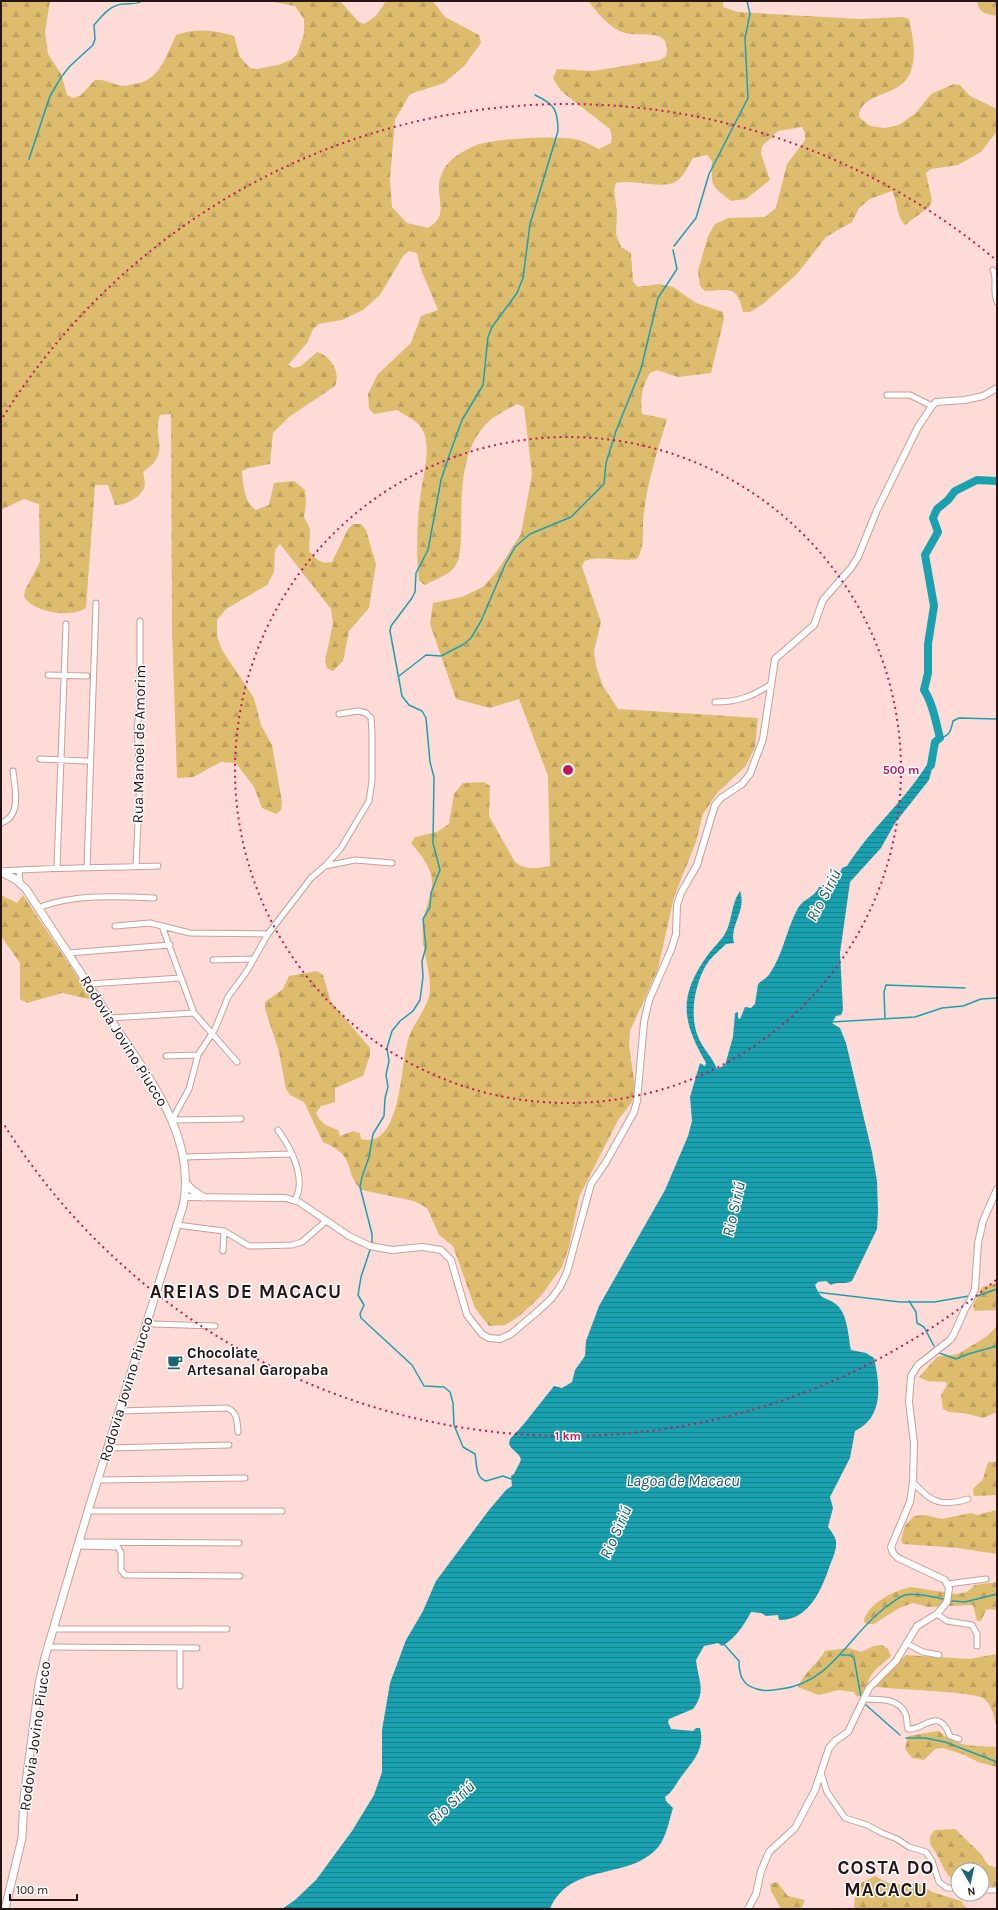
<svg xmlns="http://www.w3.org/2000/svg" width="998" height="1910" font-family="Karla,sans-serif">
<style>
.forest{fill:url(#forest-firs)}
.water{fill:url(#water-rules)}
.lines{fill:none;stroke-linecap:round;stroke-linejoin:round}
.stream{stroke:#1aa1b0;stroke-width:1.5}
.river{stroke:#1aa1b0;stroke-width:8}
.minor-casing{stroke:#c89f99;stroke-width:7}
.tertiary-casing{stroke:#c89f99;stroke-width:8}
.secondary-casing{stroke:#c89f99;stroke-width:9}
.minor{stroke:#fff;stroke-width:5}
.tertiary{stroke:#fff;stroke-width:6}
.secondary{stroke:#fff;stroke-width:7}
.ring{fill:none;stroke:#c2185b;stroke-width:2;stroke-dasharray:2 4}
.labels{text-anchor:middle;stroke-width:3;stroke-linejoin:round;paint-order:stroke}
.street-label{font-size:15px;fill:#251514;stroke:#fff}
.poi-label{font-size:15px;font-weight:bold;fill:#251514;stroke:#fff;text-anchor:start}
.water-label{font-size:16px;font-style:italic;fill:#195b63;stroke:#fff}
.district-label{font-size:19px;font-weight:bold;letter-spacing:1px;fill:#251514;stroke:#fff}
.centre{fill:#c2185b;stroke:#fff;stroke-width:2}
.ring-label{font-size:12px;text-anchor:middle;font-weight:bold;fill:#c2185b;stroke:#fff;stroke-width:3;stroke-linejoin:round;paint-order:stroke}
</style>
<defs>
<pattern id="forest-firs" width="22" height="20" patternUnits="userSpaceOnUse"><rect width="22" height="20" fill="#ddbc6e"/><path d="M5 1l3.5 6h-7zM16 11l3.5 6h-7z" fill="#bea15e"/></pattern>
<pattern id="water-rules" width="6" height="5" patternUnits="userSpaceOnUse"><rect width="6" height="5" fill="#1aa1b0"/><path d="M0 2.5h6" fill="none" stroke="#17828e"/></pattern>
</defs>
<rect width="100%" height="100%" fill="#fedbd6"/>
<path class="forest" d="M1 1H50L45 32 48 54 61 74 67 95 73 98 80 96 95 80C105 79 112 84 122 86 126 86 130 85 134 84 160 81 166 56 176 35 196 28 215 30 234 36L240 57 250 68 257 69 278 65 291 60 297 54 304 34V19L295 6 269 1H340L358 21 364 24 376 16 386 1H433L445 17 479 35 481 43 464 66 444 83 410 94 395 120 390 179 392 207 407 223 428 228C448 216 438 204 439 185 439 180 443 170 446 166 452 157 467 149 476 145 499 138 557 135 579 140 586 142 593 146 599 149L611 143 612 136 610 129 561 91 553 78 557 69 593 71 660 60 666 56C673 25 639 39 622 32 607 26 598 13 588 1H723V7L738 12 859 19 903 17 909 19C913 38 918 59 908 77 898 96 858 94 859 117L870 126 885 128 899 125 916 113 931 94 954 84 960 85 970 96 997 109V131L981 152 958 165 931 169 926 173 932 201 929 207 905 225C896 216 898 202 892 191L870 199 859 208 852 222 826 237 797 274 763 304 750 312H743C737 285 730 290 705 291L700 286 698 271 708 236 715 224 728 218 765 217 776 208 787 164 805 140V133L802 127 778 131 762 146 761 154 770 180 746 199 731 201C711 185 711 187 712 161L707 155 693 158C688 166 684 176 677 181 665 190 632 179 616 183L614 190 617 212 616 234 621 247 631 253 633 282 638 287 659 284 673 287 696 303 723 312 724 319 711 373 678 377 657 370 650 373C642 386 640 399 642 414L667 419C657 453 645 488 643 524 643 535 644 549 637 559 620 562 601 555 584 561L582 567 601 622 594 651 596 666 603 686 618 709 758 718 755 747 746 766 718 792 703 814 696 842 674 897 658 969 630 1031 629 1045 635 1088 632 1102 618 1120 579 1197 569 1247 562 1267 540 1297 518 1317 505 1325 489 1326 475 1308 453 1246 439 1235 427 1208 414 1201 362 1190C342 1172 359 1157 323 1142L304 1102 290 1095 286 1089 279 1052 265 1009V1002L283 989 289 976 317 971 323 975 331 1002 370 1048V1055L363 1076 335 1088V1102L321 1106 316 1113C321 1124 327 1126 338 1130L340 1136 353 1131 360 1133 361 1139C403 1150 400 1060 409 1037 414 1022 428 1008 430 991 431 969 420 946 423 924 424 910 432 896 432 882 432 867 420 854 411 843L415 837 437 832 449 824 454 794 463 783 484 782 490 786 489 816 515 862C526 871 537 868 550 866L548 776 519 699 490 708 456 699 430 624 433 603 462 597 483 587 497 571 521 534 532 474 524 407 517 404C506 410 495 415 486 424 458 454 462 501 461 538 460 549 461 561 452 570 446 576 433 580 425 585L419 581C416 555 417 524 420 498 422 479 432 449 423 431 419 421 406 416 397 410L374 414 369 409 368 394 378 374 411 343 421 316 438 310 420 267 417 253 409 251 403 256 380 295 363 310 342 320 319 324 313 329 307 343 288 365 294 368 301 366 317 352C331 356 341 373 335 386L289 417 273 433 270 464 249 468 242 471C243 485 244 502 256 510L269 505 274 483 294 481 305 490 306 503 304 517 310 529 309 551C316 559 321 565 332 562L348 529 353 524H361L366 530 376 564 369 608 349 631 343 661 333 671 327 668 325 661 333 624 331 609 280 544 275 550 274 572 267 585 226 609 217 620V636L222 650 254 698 261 725 272 745 282 802 281 810 276 814 262 808 254 787 236 763 221 762 193 777 177 778 172 628 171 414 160 415C151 439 173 452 143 472 144 477 146 484 144 488 140 498 124 506 115 505L108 485H95L86 608C70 618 35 613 24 597L25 590 40 562 39 504 24 499 1 510Z
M977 1H997V16C987 14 978 13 977 1Z
M1 895 17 903 23 895 93 1000 62 993 27 1003 20 999V963L1 936Z
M997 1283V1310L975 1311 973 1306 982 1287Z
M997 1326V1412L983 1418 964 1413 949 1412 943 1409 941 1395 947 1385 946 1382 927 1381 919 1377 937 1357 958 1354 986 1337Z
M988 1462H997V1495L974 1496 973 1489 983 1479Z
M997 1510V1554L958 1548 903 1544 901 1540 905 1526 914 1516 925 1515 942 1519 971 1513 977 1515Z
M997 1582V1610L990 1609 986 1610 981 1621H977L973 1605 928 1607 913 1603 899 1608 874 1624H866L864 1621C867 1604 895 1590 911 1587L956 1594 967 1592 975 1585Z
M882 1645 888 1649 891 1656C885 1662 877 1667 872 1674 866 1682 868 1694 857 1697L854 1692 838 1690 819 1695 798 1687C802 1675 818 1663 825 1651L849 1648 861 1652 874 1646Z
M997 1654V1729C994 1718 993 1705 983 1698 974 1692 892 1689 875 1687L906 1655 969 1659Z
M939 1731C954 1747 976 1746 997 1747V1767L978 1762 965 1755 943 1748 935 1749 924 1760 912 1758 905 1749 908 1736Z
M955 1829 980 1853 988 1865 997 1868V1885L993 1887 982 1882V1870H958L957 1882C944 1875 944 1866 937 1855 935 1850 930 1846 930 1841 929 1836 932 1834 935 1830Z
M875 1876 888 1883 903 1885 918 1883 932 1892 961 1901 967 1909H854L855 1897 861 1883Z
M777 1882 788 1896 805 1900 801 1909H781L771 1891 770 1884Z"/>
<path class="water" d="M932 756 933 765 929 780 895 823 881 848 850 882 840 953 843 1010 841 1015 836 1016 832 1023 840 1028 846 1043 872 1152 877 1181 878 1211 877 1229 852 1281C844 1285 838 1281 831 1285L826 1281 818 1282 815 1285C822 1303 825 1295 837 1305 848 1315 848 1336 851 1350L866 1353 874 1358C880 1385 884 1417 855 1431L850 1458 830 1497 833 1508 828 1527C831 1531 835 1536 836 1541 837 1549 833 1558 830 1565 822 1589 809 1621 779 1620L778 1615 766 1616 761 1613 751 1612C745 1624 734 1640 722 1646L718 1643 704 1646 696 1660C698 1680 707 1691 693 1709L669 1719 668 1722 671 1729 693 1731 696 1728H700C705 1747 695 1759 684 1773 677 1781 674 1791 665 1797L666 1801 673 1808C669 1820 667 1835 659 1846 630 1882 571 1860 550 1909H282L295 1900 316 1880 352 1831 374 1795 382 1772V1730L390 1683 406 1640 423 1611 436 1581 489 1510 506 1490 512 1486 511 1476 514 1474 521 1460C520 1453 512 1451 509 1444L510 1439 523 1425 554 1386 562 1388 572 1382 575 1370 585 1356 586 1341 599 1306 665 1190 688 1136 692 1121 690 1097 700 1063 705 1066 706 1063C682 1021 678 997 707 956 712 949 718 943 723 937 733 923 730 905 740 891 747 911 729 926 734 943L726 944C719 951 710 958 705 967 694 988 689 1017 699 1039 704 1050 713 1058 717 1069L725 1065 733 1037 735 1013 738 1012V1018L740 1019 745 1007 751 1008 755 1004 758 984C761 981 765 979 768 976 783 956 786 930 798 908 803 899 815 897 819 887H822L826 896H829L842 868 847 866C872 827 910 796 932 756Z"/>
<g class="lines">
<path class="stream" d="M29 159 50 96 62 76 70 66 93 45 95 39 94 25C102 16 110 5 123 4 130 3 136 5 142 1
M674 246 696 218 709 174 748 98 745 38 750 14 747 1
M399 676 426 655 441 656 464 644 471 638 481 621 505 565 515 547 530 534 571 517 604 484 606 463 616 431 641 369 658 298 677 269 673 250
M940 738C950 736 951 730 953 721L959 718 997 719
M885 1019 884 992 886 985 965 988
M832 1022 915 1017 942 1008 963 1006 981 999 997 998
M372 1243V1234L360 1187 362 1177 369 1157 373 1134 384 1116 385 1098 388 1087 386 1075 389 1061 387 1048 392 1031 400 1021 413 1011 420 1000 423 977 422 961 426 947 423 919 430 907 431 893 440 870 433 843 434 777 430 762 426 718 422 711 409 705 402 696 390 631 391 626 412 598 415 592 416 573 428 550 441 480 450 453 462 420 483 385 488 337 492 327 517 293 523 278 530 224 558 131C558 109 554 104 535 95
M370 1250 361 1277 358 1295 364 1305 360 1314 361 1318 412 1365 424 1386 444 1387 450 1392 453 1403 454 1425 463 1447 475 1454C477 1464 475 1477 486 1481L503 1476 511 1479
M816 1292 900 1302H934L969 1296
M977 1296 997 1289
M909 1301 916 1312 917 1323 924 1327 934 1346
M939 1353 956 1359 968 1354 997 1346
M952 1601 965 1602 997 1594
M723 1643 739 1661C739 1675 742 1685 757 1689 765 1692 773 1690 781 1689 832 1683 849 1634 886 1607 892 1603 898 1597 905 1595 917 1592 932 1597 944 1599
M841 1655H850L854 1658 861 1697
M866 1705 900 1735
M906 1738H925L945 1742 997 1762"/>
<path class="river" d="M931 765 935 742 940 738C936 723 933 703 924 690L928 673V644L934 606 925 555 938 532 933 518 937 509 948 500 955 491 977 480 997 481"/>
<defs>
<path id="minor" d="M993 270C998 280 992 289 997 302
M887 395H910L932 406
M48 675 87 676
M715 702C737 702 751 697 770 685
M40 759 87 761
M1 823C22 816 15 789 13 771
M325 866 355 860 392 863
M57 867 66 624
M136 867 140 776 137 728 140 706V621
M87 868 96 603
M19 870 20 882
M1 871C53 867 106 868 158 866
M38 908C72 894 118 896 154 898
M115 926 150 923 190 933 268 934
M162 926 194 1013 237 1062
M68 953 170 945
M213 960 254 959
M88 984 181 978
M110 1018 194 1013
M166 1056 198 1055
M172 1120 189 1089 198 1055 215 1029 228 997 247 971 268 934 311 878 325 866 341 848 369 801 372 781V732L371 718 366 713 358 711 339 714
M172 1120 241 1119
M278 1130C291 1148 307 1179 295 1200
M183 1157 292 1154
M177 1225 224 1231 249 1246 292 1245 302 1242 326 1221
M223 1251 224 1231
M147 1322 154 1324 215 1326
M119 1411 227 1408C238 1412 237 1422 238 1432
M108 1448 229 1445
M98 1480 245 1478
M913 1482C931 1503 942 1507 968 1499
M88 1511H282
M79 1542 239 1543
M78 1546 118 1547 121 1553V1570L125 1575 240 1576
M948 1584 986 1579
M937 1614 947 1621 972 1625 977 1634V1646
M53 1629H227
M906 1643 923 1652 939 1655
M48 1647 197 1648
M180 1649V1686
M864 1699C878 1700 898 1697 905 1713 908 1718 906 1724 908 1729 924 1731 938 1705 950 1736L959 1739
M821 1773 827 1792 845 1818 867 1825 882 1833 897 1839 909 1847 926 1852 932 1861 939 1882 947 1888H958
M982 1890H997"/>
<path id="tertiary" d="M185 1197 286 1198 299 1202 349 1236 370 1246 392 1250 422 1247 441 1250 451 1260 467 1315 482 1334 489 1338 500 1339 511 1334 537 1312 551 1299 560 1287 567 1272 591 1184 606 1162 634 1112 637 1101 644 1022 649 1000 671 950 676 934 677 905 681 893 697 865 715 805 721 798 742 784 750 774 763 739 775 659 814 625 823 600 851 568 858 557 877 510 918 427 932 406 936 402 965 400 983 396 997 388
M748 1909 756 1894 761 1871 769 1852 795 1828 815 1790 829 1748 835 1741 848 1732 869 1688 896 1661 917 1626 937 1614 947 1602 949 1588 945 1580 898 1558 893 1553 891 1547 910 1502 913 1482 914 1443 909 1402 911 1376 918 1365 950 1340 954 1334 965 1309 971 1299 975 1289 978 1243 983 1221 997 1189"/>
<path id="secondary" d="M1 872 15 879 26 889C54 932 82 974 109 1017 144 1072 198 1135 183 1206L88 1511 45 1657 39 1684 24 1798 22 1838 5 1909
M186 1183 192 1190 203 1197"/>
</defs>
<use href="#minor" class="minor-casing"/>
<use href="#tertiary" class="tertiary-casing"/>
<use href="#secondary" class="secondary-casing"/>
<use href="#minor" class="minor"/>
<use href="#tertiary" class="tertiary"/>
<use href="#secondary" class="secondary"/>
</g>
<g class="ring">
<circle cx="568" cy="770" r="333"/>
<path d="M996 1280A666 666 0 0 1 3 1123M3 417A666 666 0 0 1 996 260"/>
</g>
<defs>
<symbol id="cafe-bare" viewBox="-9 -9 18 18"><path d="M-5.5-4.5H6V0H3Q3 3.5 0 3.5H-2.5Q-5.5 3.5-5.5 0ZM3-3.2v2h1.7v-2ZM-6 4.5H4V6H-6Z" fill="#1b6670" stroke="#fff" stroke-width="2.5" paint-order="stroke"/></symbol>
</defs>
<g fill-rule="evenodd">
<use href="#cafe-bare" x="164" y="1351" width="22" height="22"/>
</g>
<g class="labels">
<g class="street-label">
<text transform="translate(139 744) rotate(-89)" y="5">Rua Manoel de Amorim</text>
<text transform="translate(124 1041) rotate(58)" y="5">Rodovia Jovino Piucco</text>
<text transform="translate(126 1389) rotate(-73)" y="5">Rodovia Jovino Piucco</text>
<text transform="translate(35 1736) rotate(-82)" y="5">Rodovia Jovino Piucco</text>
</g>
<g class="poi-label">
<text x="187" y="1358">Chocolate<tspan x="187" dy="17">Artesanal Garopaba</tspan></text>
</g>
<g class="water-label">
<text transform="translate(823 895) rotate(-62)" y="6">Rio Siriú</text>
<text transform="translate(733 1209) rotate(-77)" y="6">Rio Siriú</text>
<text x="683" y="1486">Lagoa de Macacu</text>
<text transform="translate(615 1532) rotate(-66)" y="6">Rio Siriú</text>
<text transform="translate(451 1802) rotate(-42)" y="6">Rio Siriú</text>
</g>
<g class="district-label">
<text x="246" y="1298">AREIAS DE MACACU</text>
<text x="886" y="1874">COSTA DO<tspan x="886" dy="22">MACACU</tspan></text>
</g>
</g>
<circle cx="568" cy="770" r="6" class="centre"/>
<g class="ring-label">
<text x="901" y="774">500 m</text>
<text x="568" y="1440">1 km</text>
</g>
<rect width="998" height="1910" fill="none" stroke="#251514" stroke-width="4"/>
<g transform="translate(970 1882) rotate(171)"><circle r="19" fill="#ffffff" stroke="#a8a1a1"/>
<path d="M0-3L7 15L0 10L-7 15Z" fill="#1b6670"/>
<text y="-6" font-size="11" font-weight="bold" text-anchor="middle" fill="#251514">N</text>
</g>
<path d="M10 1894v6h67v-6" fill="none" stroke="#251514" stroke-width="2"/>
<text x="16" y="1894" font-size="12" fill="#251514" stroke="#ffffff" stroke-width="3" paint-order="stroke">100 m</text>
</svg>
